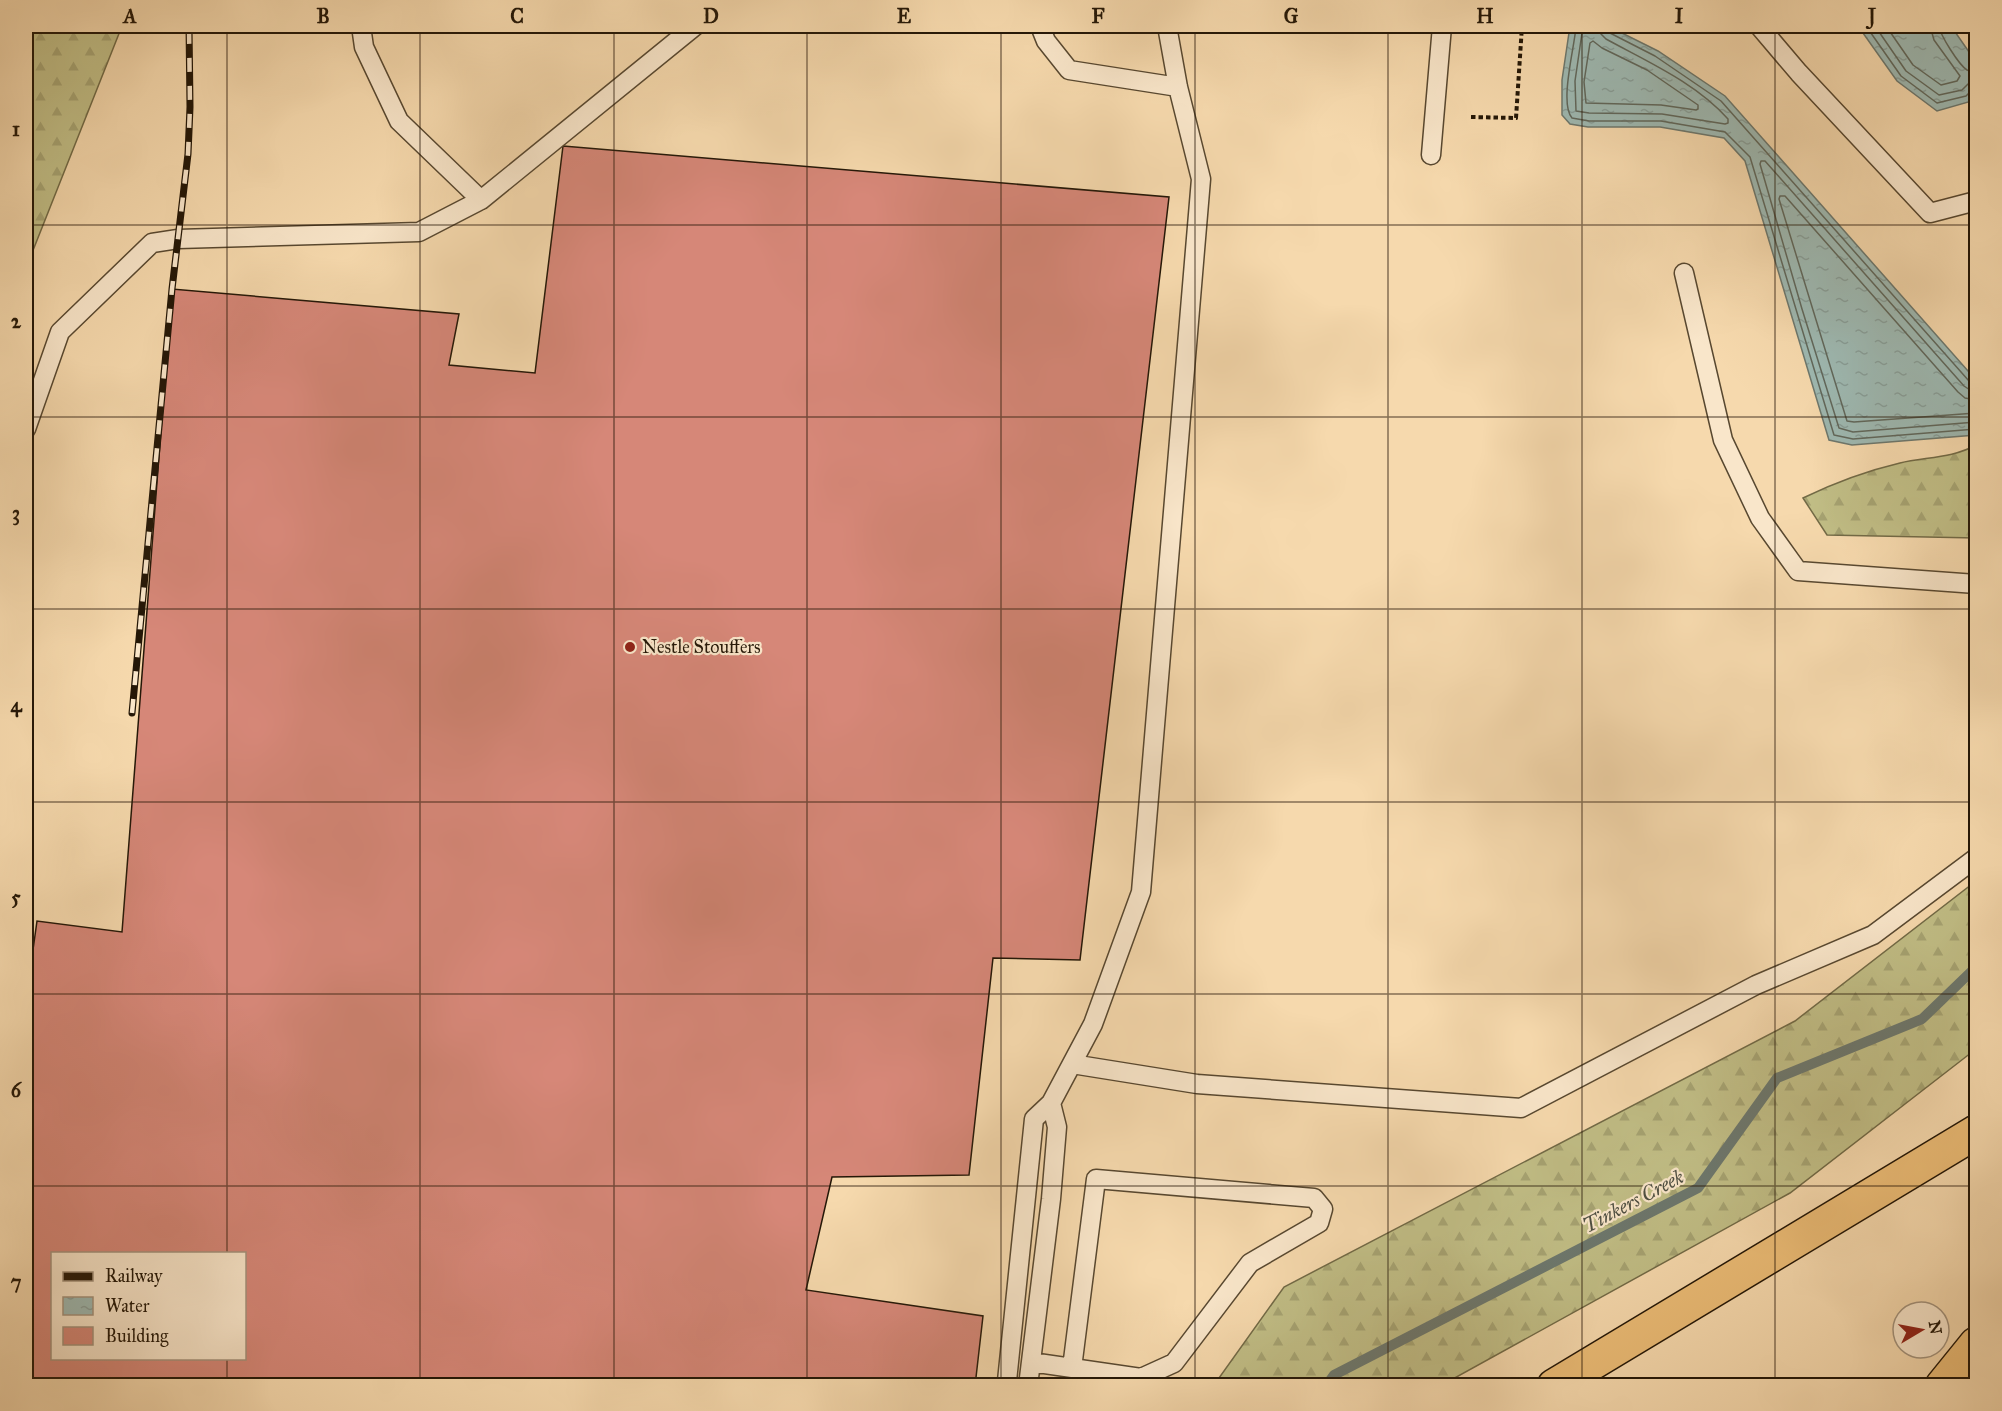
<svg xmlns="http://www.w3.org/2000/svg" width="2002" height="1411" font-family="'IM FELL Great Primer',serif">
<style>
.forest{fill:url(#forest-firs);stroke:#726a46;stroke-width:1.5}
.water{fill:url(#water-ripples);stroke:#6d786e;stroke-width:1.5}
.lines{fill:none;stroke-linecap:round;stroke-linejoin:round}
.shore{stroke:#61685c;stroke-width:1.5}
.stream{stroke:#6d786e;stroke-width:10}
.building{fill:#d68778;stroke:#241707;stroke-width:1.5;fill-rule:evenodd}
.lane-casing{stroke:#584830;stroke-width:21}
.highway-casing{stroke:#241707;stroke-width:36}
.path{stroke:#241707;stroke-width:4;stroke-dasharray:4.5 3;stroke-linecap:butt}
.lane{stroke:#f9e6ca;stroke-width:18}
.highway{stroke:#ebbc76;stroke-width:33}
.rail-casing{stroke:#241707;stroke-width:7}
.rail{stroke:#f9e6ca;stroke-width:4.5;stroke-dasharray:14;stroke-linecap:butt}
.grid{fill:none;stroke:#241707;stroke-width:1.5;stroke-opacity:0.55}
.poi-dot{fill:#8f2418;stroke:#f9e6ca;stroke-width:2}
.labels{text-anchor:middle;stroke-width:4.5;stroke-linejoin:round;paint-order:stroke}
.poi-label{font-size:18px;fill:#241707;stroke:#f9e6ca;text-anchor:start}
.water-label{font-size:20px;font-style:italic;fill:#4f5043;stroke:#f9e6ca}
.neatline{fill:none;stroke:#241707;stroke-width:2}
.grid-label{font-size:20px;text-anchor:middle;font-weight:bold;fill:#241707}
</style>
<defs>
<pattern id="forest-firs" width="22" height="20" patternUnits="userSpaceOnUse" patternTransform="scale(1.5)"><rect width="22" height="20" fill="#c1be86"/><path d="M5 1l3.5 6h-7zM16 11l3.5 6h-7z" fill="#a6a372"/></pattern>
<pattern id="water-ripples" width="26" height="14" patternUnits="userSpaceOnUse" patternTransform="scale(1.5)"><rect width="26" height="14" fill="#9eb9b2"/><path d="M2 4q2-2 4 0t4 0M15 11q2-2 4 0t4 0" fill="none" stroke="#889e98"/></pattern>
</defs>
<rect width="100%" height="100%" fill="#f6d9ad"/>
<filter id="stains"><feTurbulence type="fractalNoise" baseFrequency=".00333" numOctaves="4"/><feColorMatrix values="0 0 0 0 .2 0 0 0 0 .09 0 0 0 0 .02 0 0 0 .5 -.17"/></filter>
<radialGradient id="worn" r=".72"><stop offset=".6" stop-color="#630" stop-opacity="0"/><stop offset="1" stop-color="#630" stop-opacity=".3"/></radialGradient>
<path class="forest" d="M26 26H122L26 268Z
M1976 445V538L1827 535 1803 498C1834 483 1866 471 1900 463 1926 457 1953 458 1976 445Z
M1976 881V1049L1790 1193 1442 1385H1214L1284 1287 1795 1021Z"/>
<path class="water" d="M1570 26H1608L1658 51 1725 96 1976 380V435L1852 445 1829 440 1745 161 1724 138 1660 127H1588L1570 124 1562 115V80Z
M1858 26H1951L1976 62V91L1972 101 1937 111 1897 81Z"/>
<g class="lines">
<path class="shore" d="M1576 26C1575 46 1559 103 1572 118L1589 121H1661L1725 132 1750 157 1834 435 1853 439 1976 429
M1583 26 1575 81 1576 111 1589 113 1662 114 1725 124 1728 123V119C1696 83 1648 62 1606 39L1601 34 1599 26
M1607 26 1610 33 1655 56 1721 101 1969 381 1976 383
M1866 26 1901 76 1937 103 1966 96 1971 91 1976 90
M1875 26 1906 71 1939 95 1962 90 1968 84 1976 83
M1886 26 1913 65 1941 85 1957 81 1960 76 1934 40 1930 26
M1939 26C1940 35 1959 65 1967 70 1971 72 1972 72 1976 72
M1593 41 1602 48 1647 70 1698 105V109L1696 110 1661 105 1586 103 1584 82 1590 43Z
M1976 391 1970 390 1964 386 1765 161H1761L1760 164 1802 309 1839 428 1853 432 1976 422
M1976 400 1965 398 1958 392 1785 196H1780L1779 199 1847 421 1854 422 1976 413"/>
<path class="stream" d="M1326 1386 1334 1375 1698 1188 1777 1078 1922 1019 1976 967"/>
</g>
<path class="building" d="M563 146 1169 197 1080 960 993 958 969 1175 832 1177 806 1290 983 1316 975 1386H26V1000L37 921 122 932 172 289 459 314 449 365 535 373ZM52 1254H244V1358H52Z"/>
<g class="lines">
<defs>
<path id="lane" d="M361 26 364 47 399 121 481 200
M1040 26 1046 41 1069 70 1178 87
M1759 26 1799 73 1930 213 1976 201
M1431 155 1442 26
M1684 273 1723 440 1760 518 1798 571 1976 584
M26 429 60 332 152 243 178 239 419 232 481 200 695 26
M1072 1064 1197 1084 1521 1108 1756 985 1873 935 1976 858
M1051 1103 1093 1024 1141 892 1201 179 1178 87 1167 26
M1031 1362 1141 1378 1174 1363 1250 1263 1319 1223 1323 1209 1314 1198 1096 1179 1072 1368
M1009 1386 1007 1381 1034 1119 1051 1103 1057 1127 1051 1199 1028 1386"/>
<path id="highway" d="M1554 1386 1976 1132
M1942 1386 1976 1344"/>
</defs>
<use href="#lane" class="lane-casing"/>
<use href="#highway" class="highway-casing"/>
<path class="path" d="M1471 117 1516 118 1522 26"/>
<use href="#lane" class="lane"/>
<use href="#highway" class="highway"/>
<defs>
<path id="rail" d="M132 713 172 289 188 154 190 107 189 26"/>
</defs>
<use href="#rail" class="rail-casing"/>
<use href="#rail" class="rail"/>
</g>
<path class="grid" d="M227 26V1254M420 26V1386M614 26V1386M807 26V1386M1001 26V1386M1195 26V1386M1388 26V1386M1582 26V1386M1775 26V1386M26 225H1976M26 417H1976M26 609H1976M26 802H1976M26 994H1976M26 1186H1976M227 1358V1386"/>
<circle class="poi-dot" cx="630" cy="647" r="6"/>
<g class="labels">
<g class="poi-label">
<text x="642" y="653">Nestle Stouffers</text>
</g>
<g class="water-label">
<text transform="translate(1633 1201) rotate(-28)" y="7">Tinkers Creek</text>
</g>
</g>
<rect width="2002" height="1411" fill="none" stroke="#f6d9ad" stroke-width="66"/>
<rect x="51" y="1252" width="195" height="108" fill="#f9e6ca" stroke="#a4937c" stroke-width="1.5"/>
<rect x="63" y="1272" width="30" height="9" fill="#241707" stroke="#a4937c" stroke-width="1.5"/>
<text x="105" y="1282" font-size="18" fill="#241707">Railway</text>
<rect x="63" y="1297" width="30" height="18" fill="url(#water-ripples)" stroke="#a4937c" stroke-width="1.5"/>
<text x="105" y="1312" font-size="18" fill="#241707">Water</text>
<rect x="63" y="1327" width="30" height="18" fill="#d68778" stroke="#a4937c" stroke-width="1.5"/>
<text x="105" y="1342" font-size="18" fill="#241707">Building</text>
<g transform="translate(1921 1330) rotate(80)"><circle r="28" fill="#f9e6ca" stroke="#a4937c" stroke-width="1.5"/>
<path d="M0-4.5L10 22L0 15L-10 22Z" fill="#8f2418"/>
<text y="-9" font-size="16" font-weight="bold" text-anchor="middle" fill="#241707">N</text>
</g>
<rect x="33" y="33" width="1936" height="1345" class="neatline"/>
<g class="grid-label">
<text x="130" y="23">A</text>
<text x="323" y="23">B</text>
<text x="517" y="23">C</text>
<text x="711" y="23">D</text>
<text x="904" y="23">E</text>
<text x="1098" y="23">F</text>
<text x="1291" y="23">G</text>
<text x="1485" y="23">H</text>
<text x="1679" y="23">I</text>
<text x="1872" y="23">J</text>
<text x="16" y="136">1</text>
<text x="16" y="328">2</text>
<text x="16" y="520">3</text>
<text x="16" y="712">4</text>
<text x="16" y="904">5</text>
<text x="16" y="1097">6</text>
<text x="16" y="1289">7</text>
</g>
<rect width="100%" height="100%" filter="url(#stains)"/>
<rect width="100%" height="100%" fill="url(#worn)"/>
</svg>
